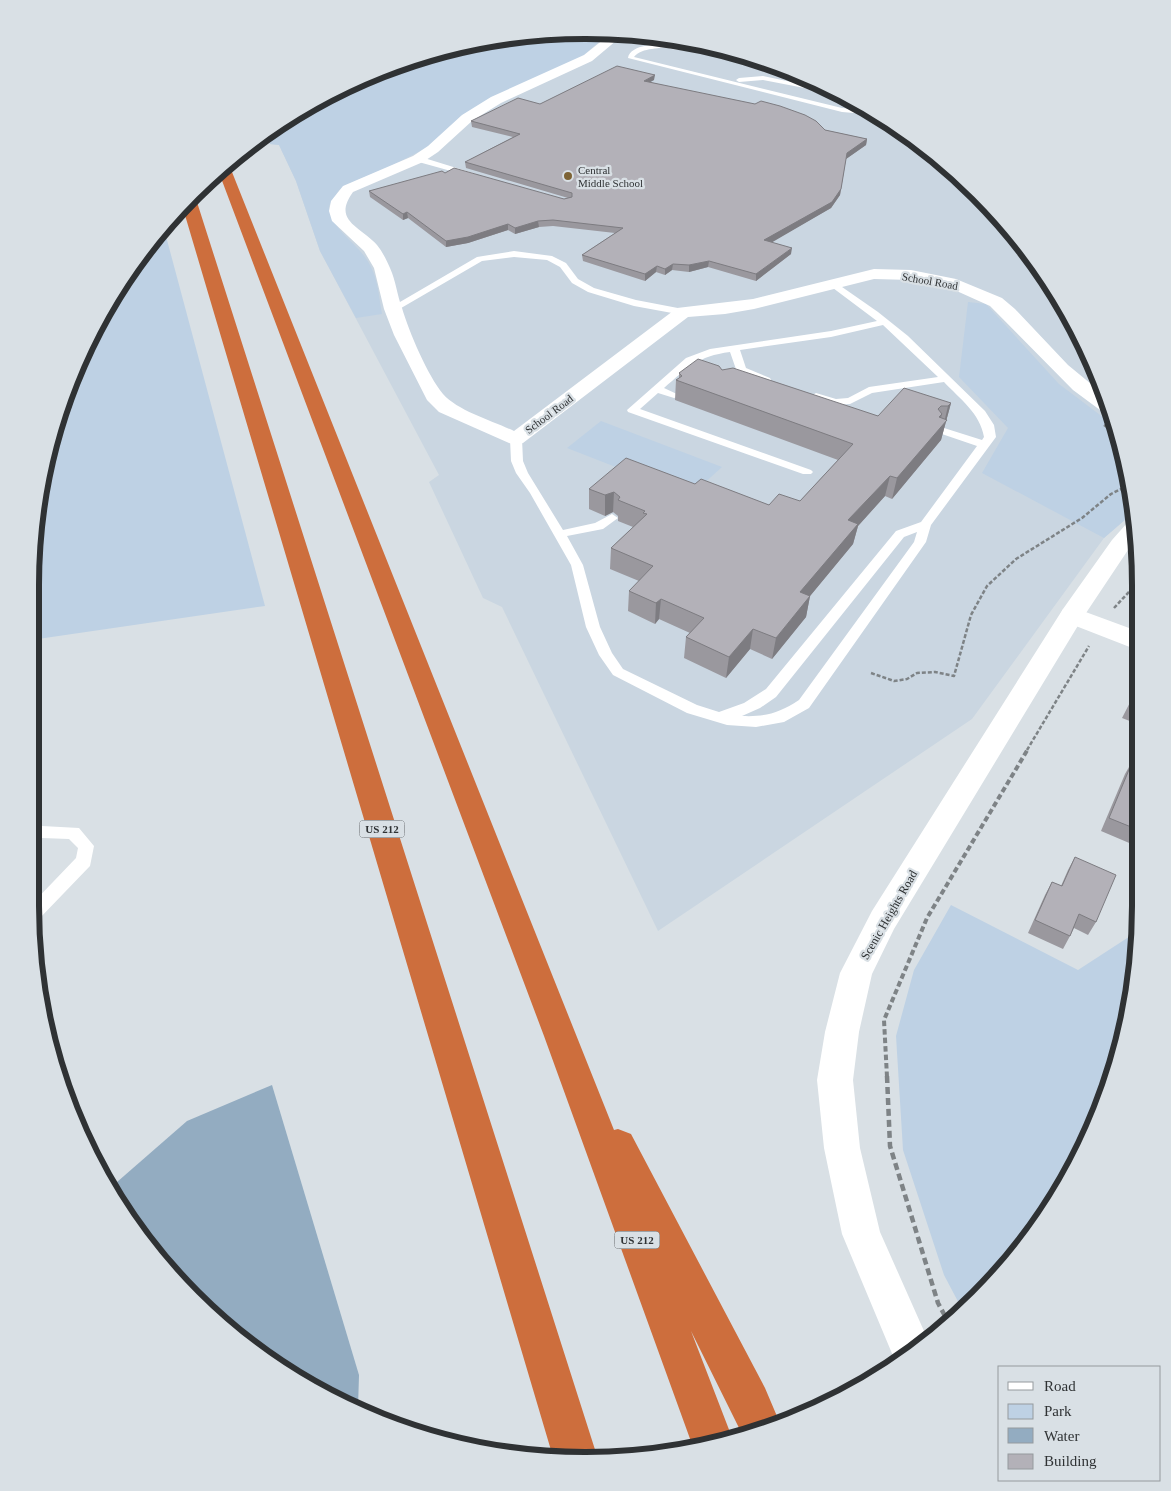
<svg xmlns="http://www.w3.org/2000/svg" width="1171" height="1491" font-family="'Times New Roman',serif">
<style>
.built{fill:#cad6e1}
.green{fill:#bed1e4}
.water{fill:#93acc1}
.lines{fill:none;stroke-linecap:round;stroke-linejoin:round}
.path-far2{stroke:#7e8386;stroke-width:2.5;stroke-dasharray:4 2;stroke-linecap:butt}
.path-far1{stroke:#7e8386;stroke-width:4;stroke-dasharray:5.5 3;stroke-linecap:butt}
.path{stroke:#7e8386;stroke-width:4.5;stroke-dasharray:7 4;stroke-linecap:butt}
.service{fill:#fff;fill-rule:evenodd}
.minor{fill:#fff;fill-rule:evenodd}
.tertiary{fill:#fff;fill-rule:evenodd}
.motorway{fill:#cd6e3d;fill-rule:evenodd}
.wall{fill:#9a989e}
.shaded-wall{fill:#7d7c81}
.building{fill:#b3b1b8;stroke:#7d7c81}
.poi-dot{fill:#7d6335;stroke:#d9e0e5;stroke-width:2}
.labels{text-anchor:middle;stroke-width:4.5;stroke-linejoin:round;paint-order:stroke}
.far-poi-label{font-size:11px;fill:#2f3234;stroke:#d9e0e5;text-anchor:start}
.far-street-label{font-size:11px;fill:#2f3234;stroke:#d9e0e5}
.shield{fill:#d9e0e5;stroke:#626669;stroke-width:1}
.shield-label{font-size:11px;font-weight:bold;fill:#2f3234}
.street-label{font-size:12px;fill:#2f3234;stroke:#d9e0e5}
.rim{fill:none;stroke:#2f3234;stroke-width:6}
</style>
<rect width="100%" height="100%" fill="#d9e0e5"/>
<path class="built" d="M622 31 730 49 831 87 924 145 1003 219 1067 308 1122 441 1134 512 1104 538 972 719 658 931 502 607 483 598 429 482 439 475 320 251 296 181 279 145 270 144 266 134 308 104 407 59 513 35Z"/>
<path class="green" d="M617 32 604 37 583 56 461 116 432 145 389 167 355 181 339 190 329 206C332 232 358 242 370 265 378 280 379 297 382 314L356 318 320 251 296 181 279 145 270 144 266 134 308 104 407 59 513 35 624 32Z
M163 225 265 606 31 640V549L60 407 105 308Z
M968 302 986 304 1059 384 1116 427 1122 441 1134 512 1104 538 982 473 1008 428 959 377Z
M601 421 722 467 690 496 567 448Z
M951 905 1078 970 1138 931 1130 1014 1099 1118 1026 1243 963 1311 944 1275 903 1150 896 1036 914 970Z"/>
<path class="water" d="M272 1085 359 1375 358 1408 308 1386 193 1298 109 1189 187 1121Z"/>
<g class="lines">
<path class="path-far2" d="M1104 425 1120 436
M1114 608 1140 580
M871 673 894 681 907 679 917 673 935 672 954 676 971 615 987 586 1016 559 1082 518 1111 494 1129 485
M1027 750 1089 646"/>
<path class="path-far1" d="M887 1077 884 1020 927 918 1028 749"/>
<path class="path" d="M887 1076 890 1146 938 1303 950 1325"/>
<path class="service" d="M671 43 673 44V46C661 49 642 47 634 57L842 108 853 109 860 105 865 109 854 113 842 112 628 58C630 44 659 44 671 43Z
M763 76 839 92 846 96 763 80 739 82 736 80 739 78Z
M415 157H421L476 174 469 176 415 161Z
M514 251 552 256 566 263 578 279 594 288 636 300 683 309 688 312 683 315 634 306 588 292 572 283 560 267 547 260 514 257 482 261 396 311 393 312 388 309 477 257Z
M832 280 878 312 908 336 985 411 994 425 996 437 931 525 926 542 809 708 784 722 756 727 727 725 687 713 613 675 599 655 586 627 571 565 530 493 516 473 511 461 510 439 516 436 522 439 523 461 528 473 563 530 595 523 612 514 618 518 603 529 567 536 583 565 600 627 612 653 623 669 697 705 719 712 744 703 766 689 896 531 921 522 977 446 936 432 934 430 936 428H944L982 440 984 437C980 413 960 399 944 382L872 393 850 404 835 405 812 398 811 396 816 393 836 399 848 398 869 387 938 377 883 325 831 337 740 350 746 368 770 378 771 380 766 383 737 372 730 352C698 356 687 368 664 388L679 395 678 397 674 398 658 393 640 409 811 470 813 472 811 474H803L628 412 627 410 686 358 710 349 831 331 877 321 829 285V281ZM917 532 914 542 799 700C779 713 766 717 742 716L760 708 776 697 904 537Z
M42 826 79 828 94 846 90 866 37 921 32 923 30 906 76 858 78 848 69 839 42 838 30 841V829Z"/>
<path class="minor" d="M622 31 639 34 617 40 592 61 501 103 472 121 438 152 423 162 353 192C332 221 360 226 377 245 382 251 387 261 390 268 396 281 397 295 402 308 409 332 428 376 443 394 458 411 493 421 514 431L677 308 753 299 874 269 911 270 956 279 1002 298 1015 309 1068 365 1102 393 1110 411 1100 410 1073 390 990 306 950 288 911 280 874 279 754 309 725 314 688 317 523 443 516 445 509 443 439 412 427 400 394 335 384 309 374 268 364 251 332 221 329 211 331 201 343 186 413 156 428 146 462 115 491 97 584 55 609 35Z
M659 37 675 40 676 42 730 49 746 55 741 57 671 49 667 47Z
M1072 607 1140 632V651L1063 621 1060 615 1063 609Z"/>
<path class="tertiary" d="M1135 520 1138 539 1128 550 1082 619 894 929 872 974 859 1032 853 1080 860 1148 880 1232 928 1340 896 1363 842 1234 824 1148 817 1080 825 1032 840 973 872 911 1063 609 1112 540 1128 522Z"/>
<path class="motorway" d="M228 162 614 1130 618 1129 631 1134 765 1388 779 1421 743 1436 691 1331 733 1440 693 1447 544 1036 218 170Z
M192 195 196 199 598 1459 585 1461 553 1457 182 205Z"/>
</g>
<path class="wall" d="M654 80 650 82 825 130 867 139 866 145 846 159 840 195 831 208 771 242 791 254 756 281 708 267 689 272 672 270 665 275 656 272 645 281 583 261 582 255 615 233 553 226 539 227 515 234 508 230 468 243 446 247 408 218 403 220 370 197 369 191 445 173 564 199 568 198 466 168 465 162 513 137 472 127 471 121 540 104Z
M722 370 878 416 951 403 941 440 892 499 885 496 858 526 853 544 810 596 806 617 772 659 750 649 726 678 684 658 686 637 690 633 659 619 655 624 628 611 629 591 639 581 610 569 611 548 633 527 618 521V516L613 512 605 516 589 509V489L695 484 769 505 800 501 838 460 675 400 676 380 679 378V373Z
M1140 683V725L1122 718Z
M1133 760 1141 763V848L1101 831 1125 774Z
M1075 857 1096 922 1088 935 1074 928 1070 936 1063 949 1028 933 1045 895 1052 882 1061 886 1068 870Z"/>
<path class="shaded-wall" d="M655 75 654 80 643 86 644 81Z
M867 139 866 145 846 159 847 153Z
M841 189 840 195 831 208 764 247V240Z
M407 212 408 218 403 220V214Z
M538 221 539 227 515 234V228Z
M508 224V230L468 243 446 247V241Z
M792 248 791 254 756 281V274Z
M709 261 708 267 689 272V265Z
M673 264 672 270 665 275V269Z
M657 266 656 272 645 281V274Z
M951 403 941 440 892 499 897 478 942 414 937 431 944 423 948 406Z
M890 476 885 496 858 526 853 544 796 613 800 592 848 520Z
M614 492 613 512 605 516V495Z
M810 596 806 617 772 659 776 638Z
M661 599 659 619 655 624 656 603Z
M753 629 750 649 726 678 729 657Z"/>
<path class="building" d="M617 66 655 75 644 81 755 104 761 101 780 106 805 115 816 121 825 130 867 139 847 153 841 189 832 202 764 240 792 248 756 274 709 261 689 265 673 264 665 269 657 266 645 274 582 255 623 228 553 220 538 221 515 228 508 224 468 237 446 241 407 212 403 214 369 191 442 171 445 173 454 168 564 199 572 197V193L465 162 520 134 471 121 518 98 540 104Z
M698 359 719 366 722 370 733 368 878 416 904 388 951 403 948 406H941L938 409 942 414 939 417 947 420 897 478 890 476 848 520 858 524 800 592 810 596 776 638 753 629 729 657 686 637 704 618 661 599 656 603 629 591 653 566 611 548 647 514 643 513 645 511 618 500 620 497 614 492 605 495 589 489 626 458 695 484 701 479 769 505 779 494 800 501 853 444 676 380 682 376 679 373Z
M1140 683V708L1130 704Z
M1133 760 1141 763V831L1109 818Z
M1075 857 1116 875 1096 922 1079 914 1070 936 1035 920 1052 882 1062 886Z"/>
<circle class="poi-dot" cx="568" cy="176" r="5"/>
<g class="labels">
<g class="far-poi-label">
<text x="578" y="174">Central<tspan x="578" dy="13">Middle School</tspan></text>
</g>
<g class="far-street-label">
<text transform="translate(930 281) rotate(10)" y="4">School Road</text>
<text transform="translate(549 414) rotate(-37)" y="4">School Road</text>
</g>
<g class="shield">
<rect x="359.5" y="820.5" width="45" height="17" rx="4"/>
<rect x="614.5" y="1231.5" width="45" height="17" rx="4"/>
</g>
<g class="shield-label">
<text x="382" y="833">US 212</text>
<text x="637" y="1244">US 212</text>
</g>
<g class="street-label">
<text transform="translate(889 915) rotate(-60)" y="4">Scenic Heights Road</text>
</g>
</g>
<path d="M0 0H1171V1491H0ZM585 39H586A546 546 0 0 1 1132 585V906A546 546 0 0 1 586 1452H585A546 546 0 0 1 39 906V585A546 546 0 0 1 585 39Z" fill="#d9e0e5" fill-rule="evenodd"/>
<path class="rim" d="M585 39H586A546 546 0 0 1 1132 585V906A546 546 0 0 1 586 1452H585A546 546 0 0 1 39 906V585A546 546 0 0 1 585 39Z"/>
<rect x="998" y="1366" width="162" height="115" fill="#d9e0e5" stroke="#959a9e"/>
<rect x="1008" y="1382" width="25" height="8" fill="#ffffff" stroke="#959a9e"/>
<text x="1044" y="1391" font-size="15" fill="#2f3234">Road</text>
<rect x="1008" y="1404" width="25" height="15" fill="#bed1e4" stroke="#959a9e"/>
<text x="1044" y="1416" font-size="15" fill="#2f3234">Park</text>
<rect x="1008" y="1428" width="25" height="15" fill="#93acc1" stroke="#959a9e"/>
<text x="1044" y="1441" font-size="15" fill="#2f3234">Water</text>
<rect x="1008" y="1454" width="25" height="15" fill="#b3b1b8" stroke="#959a9e"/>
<text x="1044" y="1466" font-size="15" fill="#2f3234">Building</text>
</svg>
